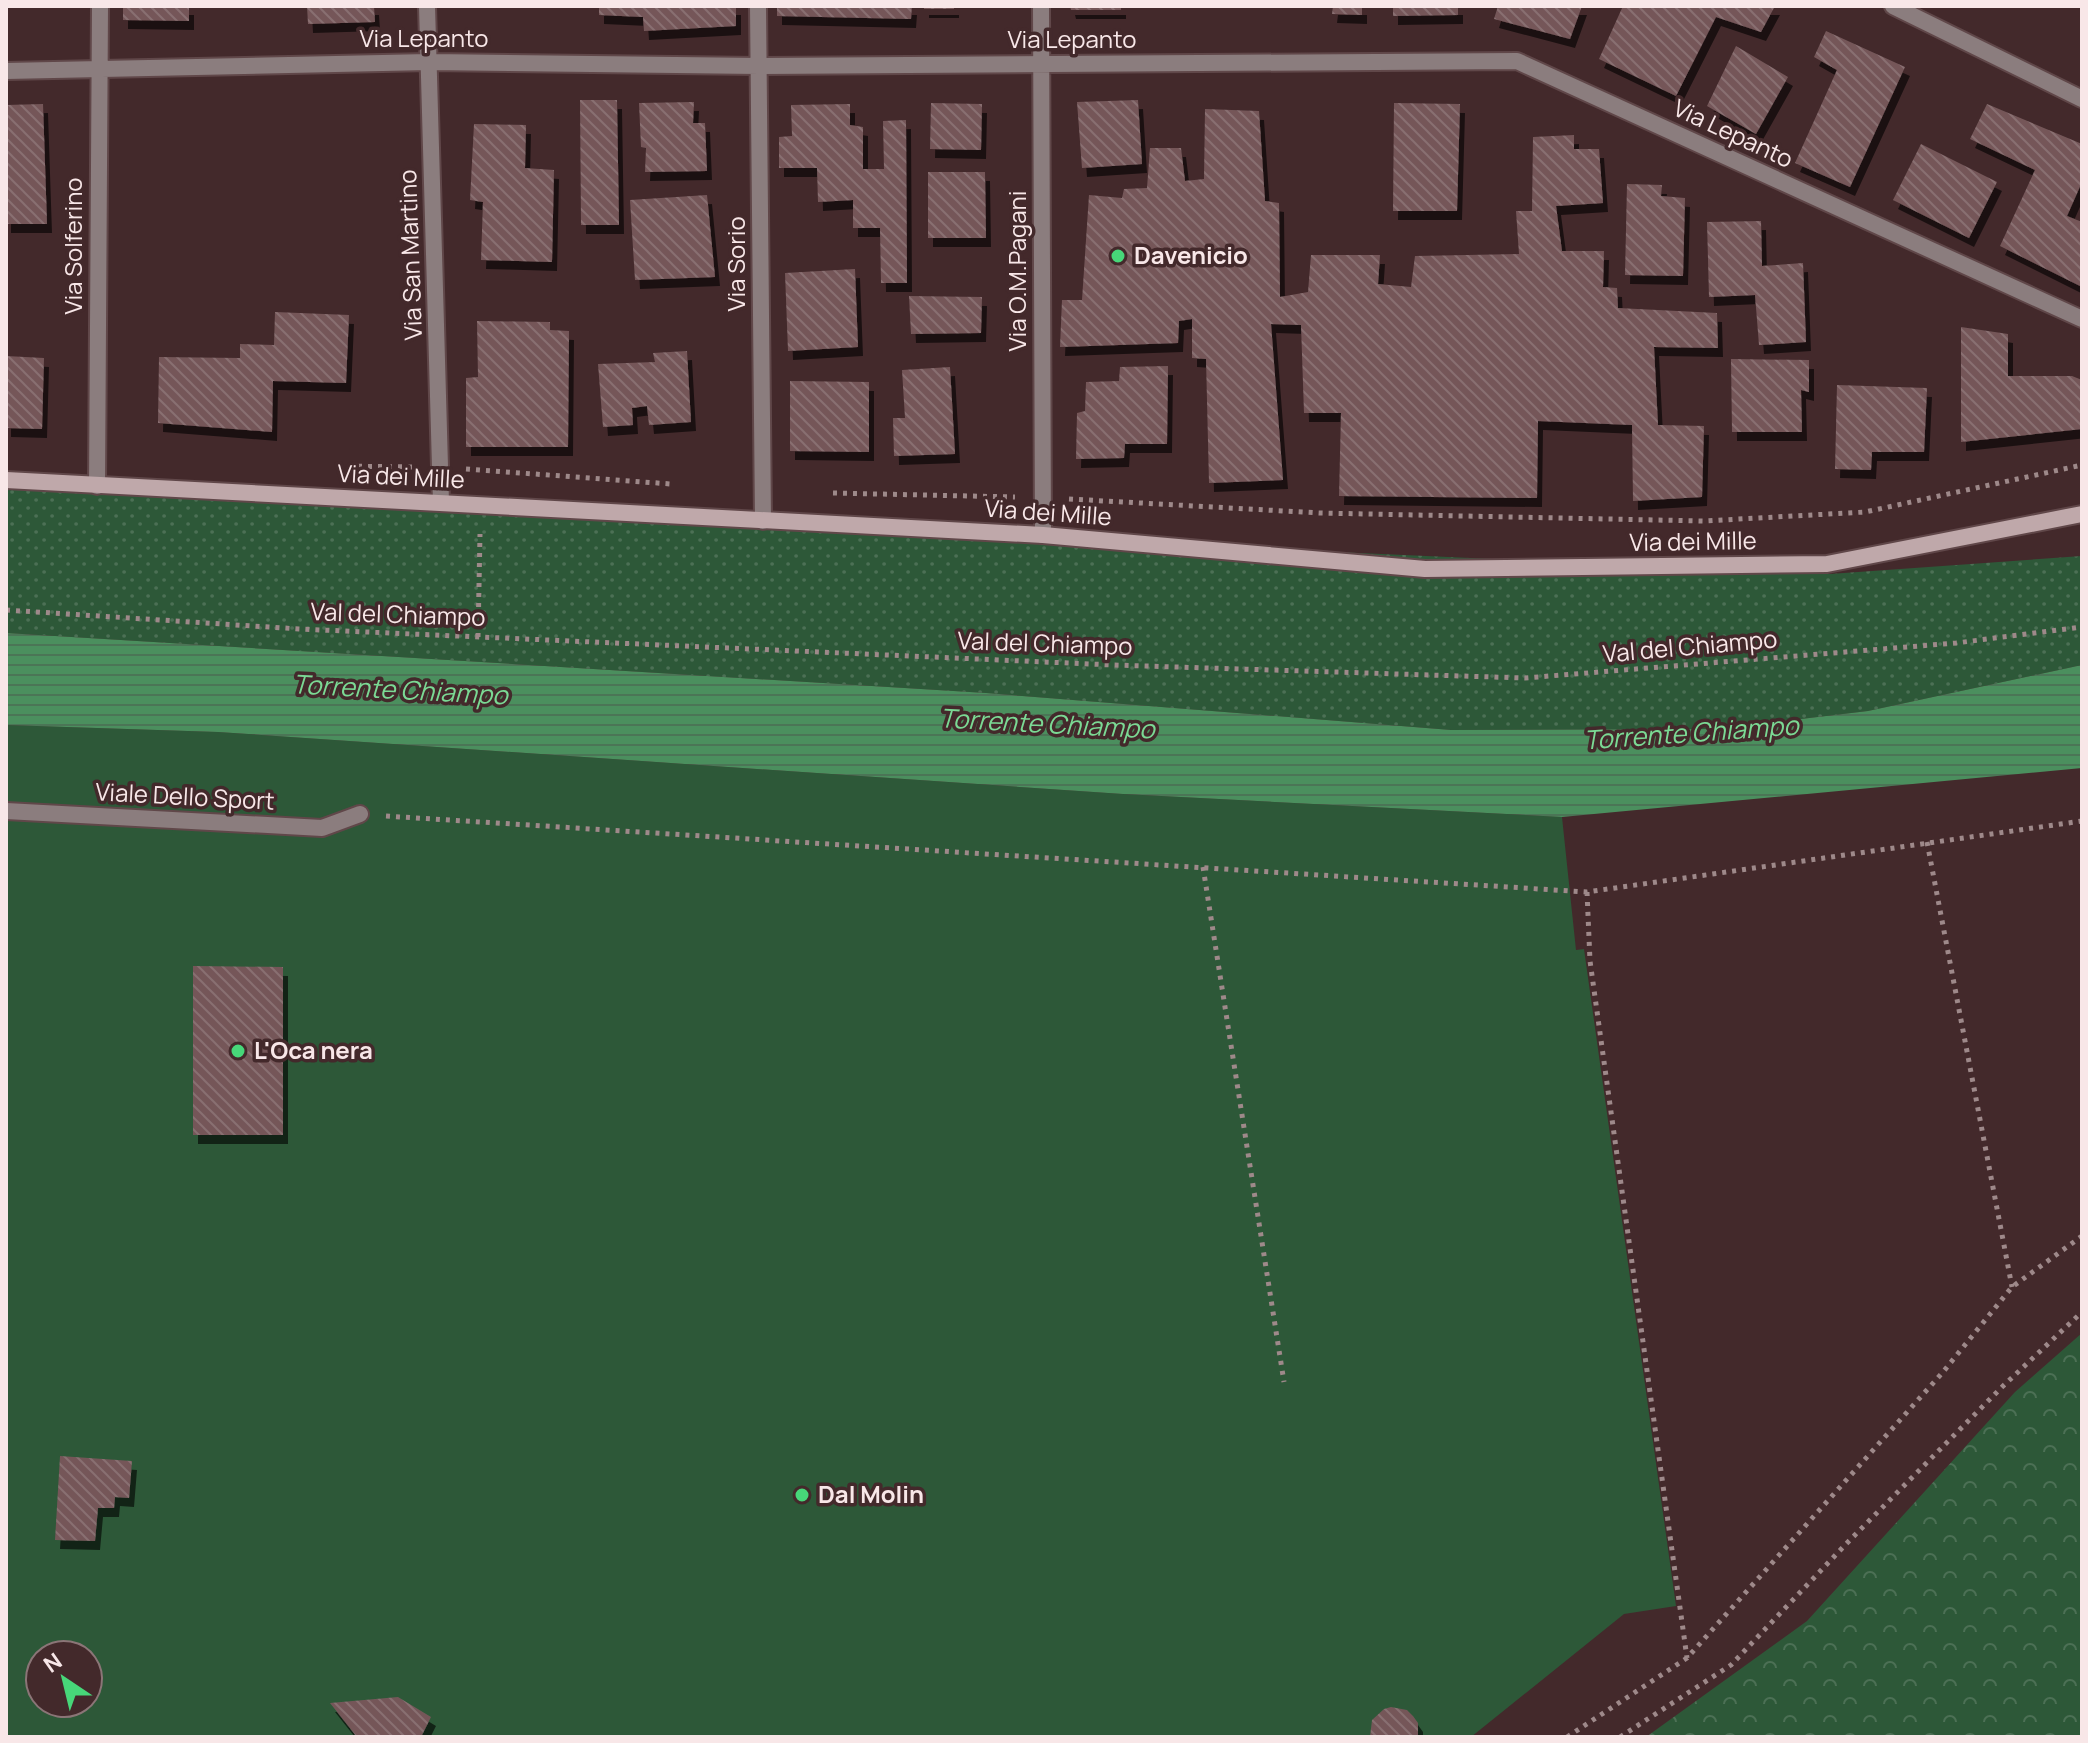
<svg xmlns="http://www.w3.org/2000/svg" width="2088" height="1743" font-family="Manrope,sans-serif">
<style>
.grass{fill:url(#grass-dots)}
.forest{fill:url(#forest-crowns)}
.pitch{fill:#2d5838;fill-rule:evenodd}
.water{fill:url(#water-rules)}
.building{fill:url(#building-back-hatch);filter:url(#shadow)}
.lines{fill:none;stroke-linecap:round;stroke-linejoin:round}
.street-casing{stroke:#604749;stroke-width:20}
.secondary-casing{stroke:#604749;stroke-width:20}
.path{stroke:#9e898a;stroke-width:5;stroke-dasharray:4 6;stroke-linecap:butt}
.street{stroke:#8b7d7e;stroke-width:16}
.secondary{stroke:#bfa8aa;stroke-width:16}
.poi-dot{fill:#47d779;stroke:#43292b;stroke-width:3}
.labels{text-anchor:middle;stroke-width:7;stroke-linejoin:round;paint-order:stroke}
.street-label{font-size:24px;fill:#f8e7e8;stroke:#43292b}
.poi-label{font-size:24px;font-weight:bold;fill:#f8e7e8;stroke:#43292b;text-anchor:start}
.water-label{font-size:26px;font-style:italic;fill:#7bd994;stroke:#43292b}
</style>
<defs>
<pattern id="grass-dots" width="8" height="8" patternUnits="userSpaceOnUse" patternTransform="scale(2)"><rect width="8" height="8" fill="#2d5838"/><path d="M2 2h.1M6 6h.1" fill="none" stroke="#4c7055" stroke-width="1.8" stroke-linecap="round"/></pattern>
<pattern id="forest-crowns" width="20" height="18" patternUnits="userSpaceOnUse" patternTransform="scale(2)"><rect width="20" height="18" fill="#2d5838"/><path d="M2 6a3 3 0 1 1 6 0M12 15a3 3 0 1 1 6 0" fill="none" stroke="#4c7055"/></pattern>
<pattern id="water-rules" width="6" height="5" patternUnits="userSpaceOnUse" patternTransform="scale(2)"><rect width="6" height="5" fill="#4b8f5e"/><path d="M0 2.5h6" fill="none" stroke="#4b7556"/></pattern>
<pattern id="building-back-hatch" width="6" height="6" patternUnits="userSpaceOnUse" patternTransform="scale(2)"><rect width="6" height="6" fill="#745759"/><path d="M-1 5l2 2M0 0l6 6M5-1l2 2" fill="none" stroke="#896f71"/></pattern>
<filter id="shadow"><feDropShadow dx="5" dy="9" stdDeviation="0" flood-color="#0009"/></filter>
</defs>
<rect width="100%" height="100%" fill="#43292b"/>
<path class="grass" d="M6 480 1045 539 1830 574 2082 556V665L1868 711 1719 729 1451 730 986 693 6 633Z"/>
<path class="forest" d="M2082 1333V1737H1646L1807 1621 2015 1392Z"/>
<path class="pitch" d="M6 725 218 732 1123 794 1562 817 1576 950 1584 949 1676 1606 1624 1614 1471 1737H6ZM40 1655H88V1703H40Z"/>
<path class="water" d="M6 633 986 693 1451 730 1719 729 1868 711 2082 665V768L1562 817 1123 794 218 732 6 725Z"/>
<path class="building" d="M123 6H189V21L123 20Z
M307 6H374L375 22 308 24Z
M599 6H736V26L644 31 643 17 599 15Z
M777 6H912L911 19 777 16Z
M924 6H954V9H924Z
M1070 6H1121V10H1071Z
M1333 6H1362V15L1332 14Z
M1393 6H1458V15L1393 16Z
M1498 6H1582L1570 39 1494 19Z
M1623 6H1775L1761 32 1716 17 1676 96 1599 59Z
M1826 31 1905 67 1850 187 1795 163 1837 70 1814 57Z
M1736 46 1788 77 1756 134 1707 106Z
M580 100H617L619 225H581Z
M1138 100 1142 164 1082 168 1077 102Z
M694 102 693 123H705L707 171 645 172 646 148 641 147 639 103Z
M931 103 982 104 981 150 930 149Z
M1394 103 1460 104 1457 211H1393Z
M43 104 47 224H6V105Z
M850 104V125L863 127V169H884L883 121 906 120 907 283H881L880 228H853V200L818 202 817 168H779V137L792 136 791 105Z
M1987 104 2082 144V182L2067 216 2082 222V287L2000 246 2035 170 1970 139Z
M1205 109 1259 111 1265 201 1279 203 1280 297 1308 292 1311 255H1380L1378 284 1411 287 1415 256 1519 254 1516 211H1532L1533 137 1574 135V149H1599L1603 203 1556 206 1562 251H1604L1603 287 1617 288 1618 308 1717 313 1718 348 1654 347 1658 425 1704 426 1702 497 1633 501 1632 425 1538 421 1537 498 1339 496 1341 413H1304L1301 325 1271 324 1283 480 1209 483 1206 359 1192 358V319L1179 321 1178 343 1060 347 1062 300H1082L1089 195 1122 198 1124 189 1147 188 1150 148H1181L1185 181 1204 179Z
M474 124 526 125 525 168 554 170 552 262 481 260 483 202 470 200Z
M1921 144 1997 182 1969 238 1893 200Z
M928 172H985L986 238H928Z
M1627 184 1662 185 1661 196 1685 198 1683 276 1625 275Z
M707 195 715 277 635 280 630 200Z
M1761 221 1762 266 1803 263 1806 342 1759 345 1755 295 1709 297 1707 222Z
M855 269 858 347 788 351 785 273Z
M909 296 982 297 981 333 911 334Z
M275 312 349 315 346 383 273 381 272 432 158 423 159 357 240 358V344L274 345Z
M477 321 550 322V330L569 331 568 447H466V378L478 377Z
M1961 327 2008 334V376H2072L2082 380V429L1961 442Z
M687 351 691 422 649 425 647 406 632 408 633 425 603 427 598 364 655 362 653 353Z
M6 356 44 358 42 429 6 428Z
M1731 359 1809 360V392L1801 390 1802 432H1732Z
M1168 366 1167 444H1125L1124 458 1076 459 1077 413 1085 411 1086 382 1119 381 1120 367Z
M950 367 955 454 894 456 893 418H905L902 370Z
M790 381 869 382V452L790 451Z
M1837 385 1927 388 1924 452H1872L1871 470 1835 469Z
M193 966 283 967V1135H193Z
M60 1456 132 1461 129 1498 115 1497 114 1508H98L95 1541 55 1540Z
M398 1697 431 1717 421 1737H357L330 1703Z
M1391 1707 1407 1710 1413 1716 1418 1723V1737H1370L1372 1720 1384 1709Z"/>
<g class="lines">
<defs>
<path id="street" d="M427 6 441 502
M758 6 763 521
M1041 6 1043 535
M1893 6 2082 99
M6 71 429 62 759 66 1517 61 2082 319
M97 486 100 6
M6 811 322 828 360 814"/>
<path id="secondary" d="M6 480 1043 535 1425 569 1827 564 2082 514"/>
</defs>
<use href="#street" class="street-casing"/>
<use href="#secondary" class="secondary-casing"/>
<path class="path" d="M338 466 412 467
M466 469 671 484
M833 493 1015 497
M1069 499 1320 513 1704 521 1865 512 2082 465
M6 610 299 629 1113 665 1525 678 1956 643 2082 627
M478 637 480 534
M386 816 1587 892 2082 821
M1927 842 2012 1287
M1203 867 1284 1382
M1587 892 1590 961 1687 1658
M1567 1737 1687 1658 1943 1372 2012 1287 2082 1236
M1620 1737 1731 1665 1848 1542 2002 1387 2082 1312"/>
<use href="#street" class="street"/>
<use href="#secondary" class="secondary"/>
</g>
<g class="poi-dot">
<circle cx="1118" cy="256" r="8"/>
<circle cx="238" cy="1051" r="8"/>
<circle cx="802" cy="1495" r="8"/>
</g>
<g class="labels">
<g class="street-label">
<text x="424" y="47">Via Lepanto</text>
<text x="1072" y="48">Via Lepanto</text>
<text transform="translate(1733 134) rotate(25)" y="8">Via Lepanto</text>
<text transform="translate(74 246) rotate(-90)" y="8">Via Solferino</text>
<text transform="translate(411 255) rotate(-92)" y="8">Via San Martino</text>
<text transform="translate(737 264) rotate(-90)" y="8">Via Sorio</text>
<text transform="translate(1018 271) rotate(-90)" y="8">Via O.M.Pagani</text>
<text transform="translate(401 477) rotate(3)" y="8">Via dei Mille</text>
<text transform="translate(1048 513) rotate(4)" y="8">Via dei Mille</text>
<text transform="translate(1693 542) rotate(-1)" y="8">Via dei Mille</text>
<text transform="translate(398 615) rotate(2)" y="8">Val del Chiampo</text>
<text transform="translate(1045 644) rotate(2)" y="8">Val del Chiampo</text>
<text transform="translate(1690 647) rotate(-5)" y="8">Val del Chiampo</text>
<text transform="translate(185 797) rotate(3)" y="8">Viale Dello Sport</text>
</g>
<g class="poi-label">
<text x="1134" y="264">Davenicio</text>
<text x="254" y="1059">L'Oca nera</text>
<text x="818" y="1503">Dal Molin</text>
</g>
<g class="water-label">
<text transform="translate(400 690) rotate(3)" y="9">Torrente Chiampo</text>
<text transform="translate(1047 724) rotate(3)" y="9">Torrente Chiampo</text>
<text transform="translate(1691 733) rotate(-4)" y="9">Torrente Chiampo</text>
</g>
</g>
<rect width="2088" height="1743" fill="none" stroke="#f8e7e8" stroke-width="16"/>
<g transform="translate(64 1679) rotate(325)"><circle r="38" fill="#43292b" stroke="#8b7577" stroke-width="2"/>
<path d="M0-6L14 30L0 20L-14 30Z" fill="#47d779"/>
<text y="-12" font-size="22" font-weight="bold" text-anchor="middle" fill="#f8e7e8">N</text>
</g>
</svg>
